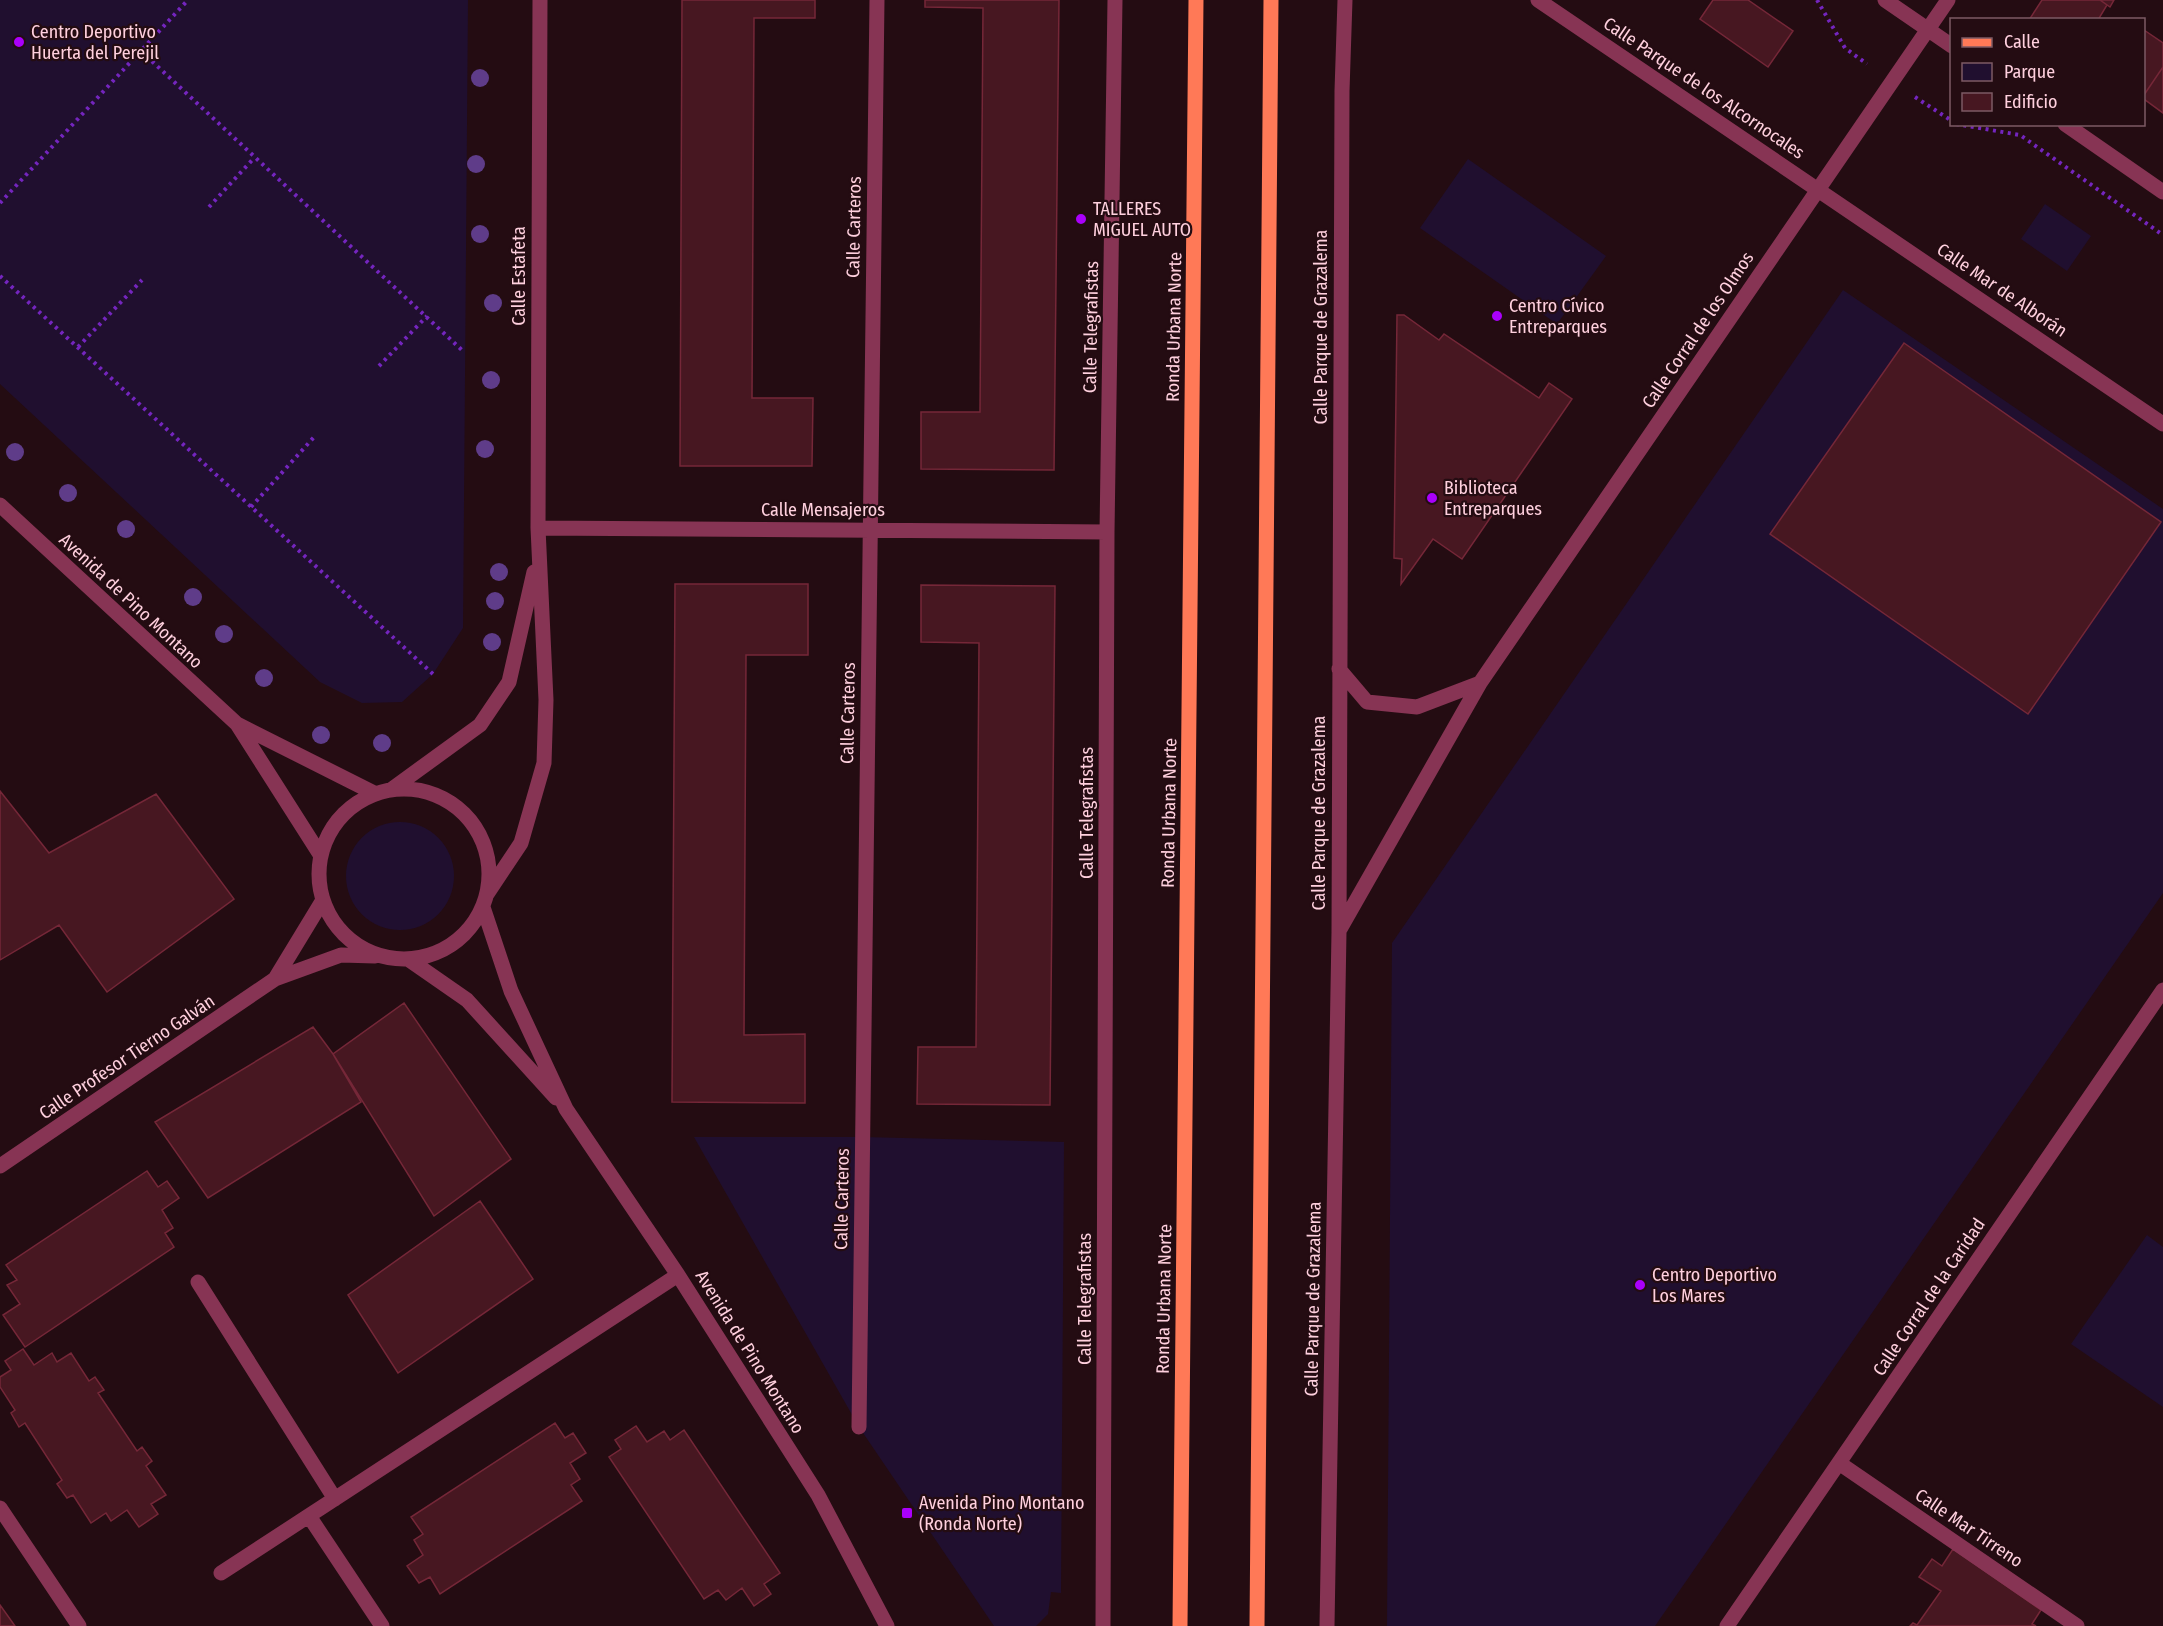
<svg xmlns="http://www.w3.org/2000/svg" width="2163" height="1626" font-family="'Fira Sans Condensed',sans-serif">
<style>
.green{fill:#200f2f}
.building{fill:#471721;stroke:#752738;stroke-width:1.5}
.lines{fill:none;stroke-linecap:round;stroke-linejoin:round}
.path{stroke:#7425be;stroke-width:4;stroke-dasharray:3 4.5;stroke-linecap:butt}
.minor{stroke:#873454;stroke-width:15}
.major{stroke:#ff7957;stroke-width:15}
.tree{fill:#5f3c89}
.poi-dot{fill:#aa00fb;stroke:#240c12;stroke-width:2}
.labels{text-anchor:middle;stroke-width:4.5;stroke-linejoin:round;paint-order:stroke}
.poi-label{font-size:18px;fill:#ffd0de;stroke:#240c12;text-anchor:start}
.street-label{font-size:18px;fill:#ffd0de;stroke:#240c12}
</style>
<rect width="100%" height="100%" fill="#240c12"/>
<path class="green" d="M0 0H468L463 628 433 674 402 702 362 703 320 682 0 384Z
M1468 159 1606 256 1557 324 1420 228Z
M2045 204 2091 236 2067 271 2021 239Z
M1843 290 2163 509V893L1655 1626H1387L1392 943Z
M346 876a54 54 0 1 1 108 0a54 54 0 1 1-108 0Z
M694 1137H862L1064 1142 1061 1593 1051 1592 1048 1614 1036 1626H994L859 1427Z
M2147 1235 2163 1247V1407L2071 1344Z"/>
<path class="building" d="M682 0H815V18H754L752 398H813L812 466H680Z
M925 0H1059L1054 470 921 469V412H980L983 8 925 7Z
M1713 0H1748L1793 31 1768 67 1700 19Z
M2042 0H2100L2107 5 2098 20H2029Z
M2100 0H2114L2110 7Z
M2144 30 2163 43V67L2144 95Z
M2163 67V113L2144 99V95Z
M1397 315H1404L1439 340 1444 334 1539 398 1549 383 1572 399 1462 559 1433 539 1401 584 1402 559 1394 558Z
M1904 343 2161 522 2028 714 1770 534Z
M675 584H808V655H746L744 1035 805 1034V1103L672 1102Z
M921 585 1055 586 1050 1105 917 1104 918 1047H976L979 643 921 642Z
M0 791 49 853 156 794 234 899 107 992 59 925 0 960Z
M404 1003 511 1159 434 1216 333 1054Z
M313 1027 333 1054 361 1102 208 1198 155 1122Z
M147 1171 158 1187 167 1181 179 1198 162 1210 173 1228 165 1233 174 1247 25 1347 3 1315 20 1304 7 1285 17 1280 6 1265Z
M480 1201 533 1279 398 1373 348 1295Z
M23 1349 34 1365 52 1353 57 1362 71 1353 89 1381 95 1377 104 1390 98 1393 137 1451 142 1447 152 1461 146 1466 166 1495 151 1504 158 1514 139 1527 127 1510 111 1521 106 1513 91 1523 73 1495 67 1498 57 1484 62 1480 25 1423 19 1427 11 1413 15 1410 0 1387V1377L11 1370 5 1361Z
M555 1423 565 1438 573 1433 586 1453 570 1463 580 1479 571 1485 582 1501 440 1594 430 1577 419 1583 407 1566 423 1555 414 1540 423 1534 411 1517Z
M636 1426 647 1442 664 1431 670 1440 684 1430 780 1573 764 1584 771 1594 754 1606 742 1588 726 1600 718 1590 704 1599 609 1457 621 1449 615 1440Z
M1953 1549 2041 1610 2032 1624 2036 1626H1910L1913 1623 1917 1625 1941 1591 1919 1577 1932 1559 1942 1566Z
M0 1605 15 1626H0Z"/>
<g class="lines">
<path class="path" d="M1817 0 1845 48 1867 64
M141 51 464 352
M1915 97 1952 121
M1956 124 2020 135 2163 235
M0 203 188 0
M209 207 254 158
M0 276 433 674
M78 347 142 280
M379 366 427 316
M251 507 315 436"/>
<path class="minor" d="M1538 0 2163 424
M1885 0 1952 46
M2065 124 2163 192
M0 505 237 724 376 794
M538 528 1107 532
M1339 669 1367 702 1417 707 1480 683
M237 724 321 856
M392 789 480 725 509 682 534 572
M319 874a85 85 0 1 1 170 0a85 85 0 1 1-170 0Z
M487 894 521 843 544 763 546 700 538 528 540 0
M483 907 511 991 566 1109 678 1275 818 1495 887 1626
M1340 929 1480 683 1948 0
M408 959 467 1000 556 1098
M275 979 323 900
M0 1166 275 979 341 955 375 956
M198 1282 335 1499
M859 1427 877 0
M1839 1463 2077 1626
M0 1508 79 1626
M309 1516 382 1626
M221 1573 678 1275
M1103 1626 1107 532 1115 0
M1327 1626 1339 932 1342 91 1345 0
M1727 1626 2163 990"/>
<path class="major" d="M1180 1626 1196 0
M1257 1626 1271 0"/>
</g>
<g class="tree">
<circle cx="480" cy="78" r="9"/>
<circle cx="476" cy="164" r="9"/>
<circle cx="480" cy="234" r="9"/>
<circle cx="493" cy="303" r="9"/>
<circle cx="491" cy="380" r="9"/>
<circle cx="485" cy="449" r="9"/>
<circle cx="15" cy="452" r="9"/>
<circle cx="68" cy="493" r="9"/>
<circle cx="126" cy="529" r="9"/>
<circle cx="499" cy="572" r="9"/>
<circle cx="193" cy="597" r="9"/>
<circle cx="495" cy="601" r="9"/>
<circle cx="224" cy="634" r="9"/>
<circle cx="492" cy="642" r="9"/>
<circle cx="264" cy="678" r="9"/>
<circle cx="321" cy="735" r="9"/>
<circle cx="382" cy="743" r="9"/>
</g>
<g class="poi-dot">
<circle cx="19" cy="42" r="6"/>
<circle cx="1081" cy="219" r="6"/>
<circle cx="1497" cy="316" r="6"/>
<circle cx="1432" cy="498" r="6"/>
<circle cx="1640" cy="1285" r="6"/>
<rect x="901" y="1507" width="12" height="12" rx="3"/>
</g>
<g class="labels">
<g class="poi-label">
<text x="31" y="38">Centro Deportivo<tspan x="31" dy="21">Huerta del Perejil</tspan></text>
<text x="1093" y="215">TALLERES<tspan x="1093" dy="21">MIGUEL AUTO</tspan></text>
<text x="1509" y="312">Centro Cívico<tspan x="1509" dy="21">Entreparques</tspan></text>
<text x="1444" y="494">Biblioteca<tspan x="1444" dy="21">Entreparques</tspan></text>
<text x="1652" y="1281">Centro Deportivo<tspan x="1652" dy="21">Los Mares</tspan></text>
<text x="919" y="1509">Avenida Pino Montano<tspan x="919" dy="21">(Ronda Norte)</tspan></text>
</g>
<g class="street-label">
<text transform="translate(1704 88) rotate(34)" y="6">Calle Parque de los Alcornocales</text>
<text transform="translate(854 227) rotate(-89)" y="6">Calle Carteros</text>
<text transform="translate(519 276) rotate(-90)" y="6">Calle Estafeta</text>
<text transform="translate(2002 290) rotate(34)" y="6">Calle Mar de Alborán</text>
<text transform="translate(1091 327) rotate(-89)" y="6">Calle Telegrafistas</text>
<text transform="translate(1174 327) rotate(-89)" y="6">Ronda Urbana Norte</text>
<text transform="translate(1321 327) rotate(-90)" y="6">Calle Parque de Grazalema</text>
<text transform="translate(1698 330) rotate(-56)" y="6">Calle Corral de los Olmos</text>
<text x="823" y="516">Calle Mensajeros</text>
<text transform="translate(131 601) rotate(43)" y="6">Avenida de Pino Montano</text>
<text transform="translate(848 713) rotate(-89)" y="6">Calle Carteros</text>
<text transform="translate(1087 813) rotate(-90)" y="6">Calle Telegrafistas</text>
<text transform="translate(1169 813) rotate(-89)" y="6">Ronda Urbana Norte</text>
<text transform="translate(1319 813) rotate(-90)" y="6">Calle Parque de Grazalema</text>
<text transform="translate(127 1057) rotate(-34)" y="6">Calle Profesor Tierno Galván</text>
<text transform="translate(842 1199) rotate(-89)" y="6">Calle Carteros</text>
<text transform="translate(1929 1297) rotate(-56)" y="6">Calle Corral de la Caridad</text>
<text transform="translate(1085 1299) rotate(-90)" y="6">Calle Telegrafistas</text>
<text transform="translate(1164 1299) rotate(-89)" y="6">Ronda Urbana Norte</text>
<text transform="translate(1313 1299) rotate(-89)" y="6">Calle Parque de Grazalema</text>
<text transform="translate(750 1352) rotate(58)" y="6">Avenida de Pino Montano</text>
<text transform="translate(1969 1528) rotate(34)" y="6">Calle Mar Tirreno</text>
</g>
</g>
<rect x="1950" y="18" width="195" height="108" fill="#240c12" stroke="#7c5a64" stroke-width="1.5"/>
<rect x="1962" y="38" width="30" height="9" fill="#ff7957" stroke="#7c5a64" stroke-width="1.5"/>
<text x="2004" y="48" font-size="18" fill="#ffd0de">Calle</text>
<rect x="1962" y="63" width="30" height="18" fill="#200f2f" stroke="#7c5a64" stroke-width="1.5"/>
<text x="2004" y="78" font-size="18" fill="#ffd0de">Parque</text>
<rect x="1962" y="93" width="30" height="18" fill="#471721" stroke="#7c5a64" stroke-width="1.5"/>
<text x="2004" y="108" font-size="18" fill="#ffd0de">Edificio</text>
</svg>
